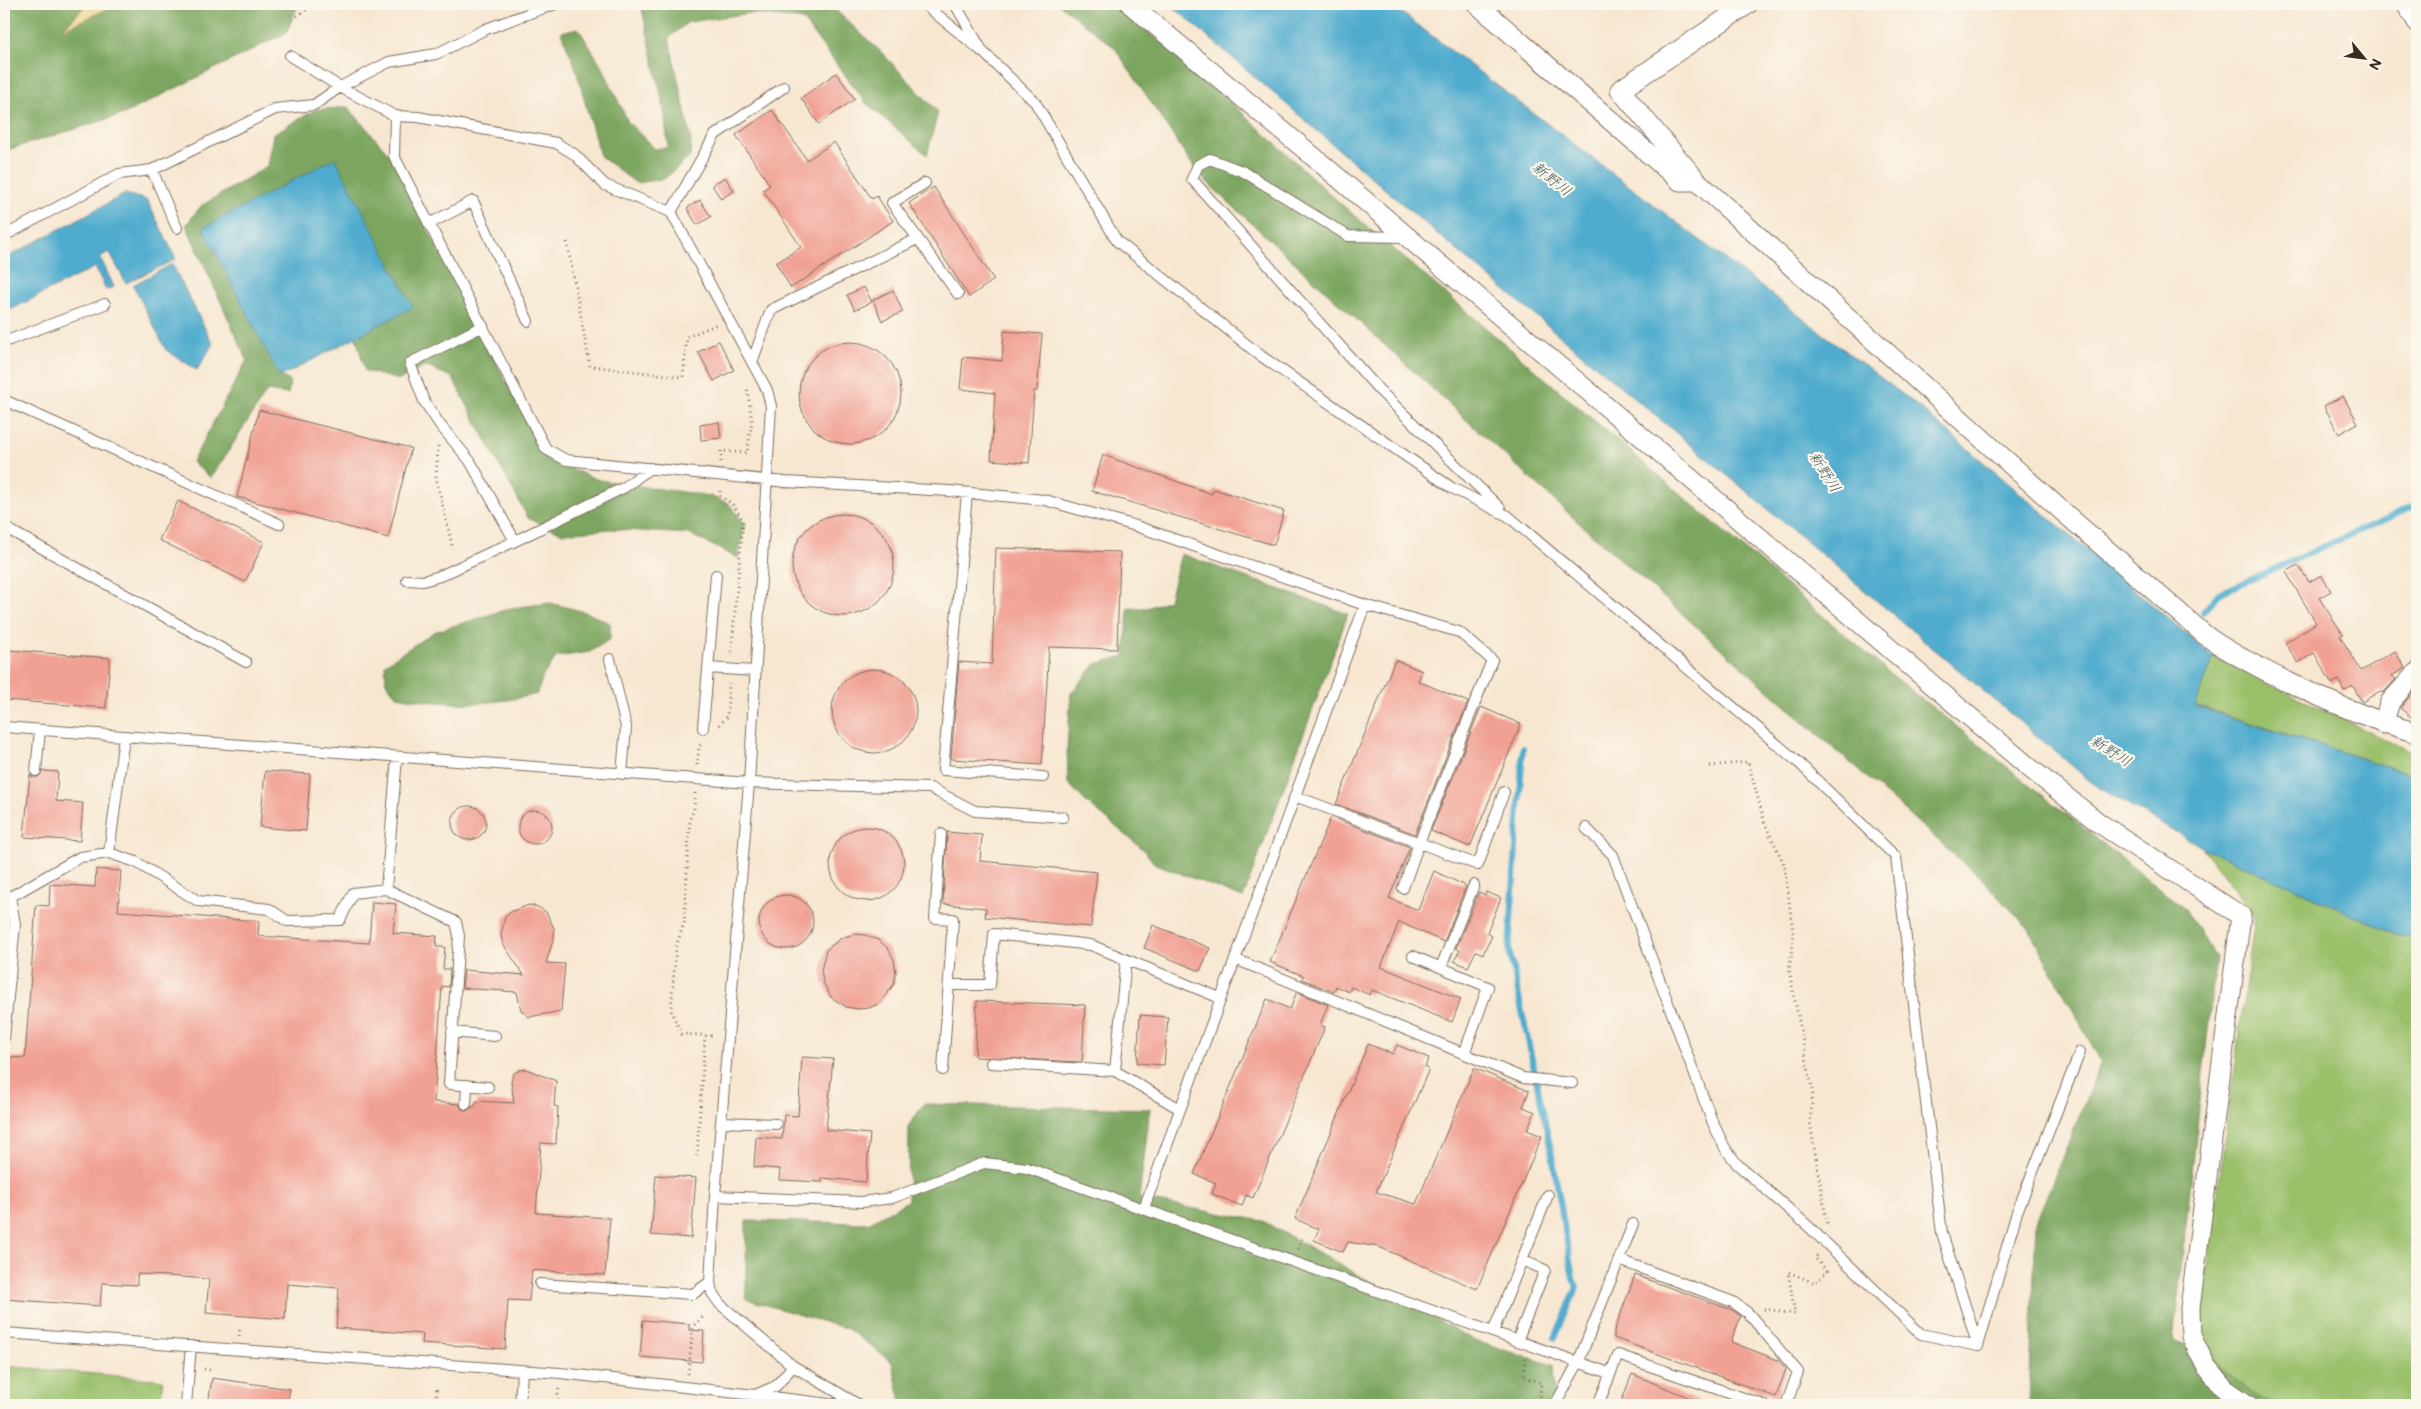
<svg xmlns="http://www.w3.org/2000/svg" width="2421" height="1409" font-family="'Balsamiq Sans','Klee One',sans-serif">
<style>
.green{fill:#9ac06b;stroke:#6a7544}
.forest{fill:#7ba65f;stroke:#5b683e}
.sand{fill:#eeda9e;stroke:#94825e}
.water{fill:#50acce;stroke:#466b76}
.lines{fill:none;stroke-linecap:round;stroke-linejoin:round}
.stream{stroke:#50acce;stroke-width:6}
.building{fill:#f1a194}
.service-casing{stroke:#7d6c5d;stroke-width:12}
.minor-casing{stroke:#7d6c5d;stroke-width:21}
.path{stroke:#7d6c5d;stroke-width:3;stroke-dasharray:1 4;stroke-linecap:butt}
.service{stroke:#fff;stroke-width:10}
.minor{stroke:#fff;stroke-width:19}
.labels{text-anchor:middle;stroke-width:4.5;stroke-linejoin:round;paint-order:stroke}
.water-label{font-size:15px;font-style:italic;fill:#42585c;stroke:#fbf7ec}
</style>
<rect width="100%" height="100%" fill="#fbf7ec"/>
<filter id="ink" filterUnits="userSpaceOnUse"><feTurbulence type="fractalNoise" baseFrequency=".02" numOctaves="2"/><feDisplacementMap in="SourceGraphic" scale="10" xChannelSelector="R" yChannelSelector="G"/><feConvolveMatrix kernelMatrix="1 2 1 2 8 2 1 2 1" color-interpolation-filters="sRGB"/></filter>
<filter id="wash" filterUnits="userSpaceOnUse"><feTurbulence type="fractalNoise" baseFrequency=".0096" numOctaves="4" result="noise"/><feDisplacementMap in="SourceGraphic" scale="20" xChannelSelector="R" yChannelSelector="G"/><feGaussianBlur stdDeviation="1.12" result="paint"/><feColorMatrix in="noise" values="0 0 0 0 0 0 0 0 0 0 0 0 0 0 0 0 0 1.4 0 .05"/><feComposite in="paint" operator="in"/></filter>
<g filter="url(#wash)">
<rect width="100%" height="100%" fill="#f7e7d1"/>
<path class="green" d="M2214 657 2417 755V776L2195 705Z
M2202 847 2401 936 2417 937V1405H2275L2254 1397 2208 1354 2199 1328 2255 917Z
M4 1366 163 1380 160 1405H4Z"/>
<path class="forest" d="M4 4H87L63 29 118 4H299L286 33 124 114 4 151Z
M641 4H829L883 54 938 112 927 155 866 103 803 20 751 13 688 22 669 38 691 139 690 157 664 179 636 183 600 156 575 66 561 32 578 28 603 68 628 122 655 149 668 147 664 109Z
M1059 4H1113L1187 62 1341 204 1887 671 2185 909 2216 958 2173 1340 2208 1354 2254 1397 2275 1405H2029L2036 1222 2101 1062 2029 929 1984 881 1579 523 1212 187 1197 172 1115 48Z
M348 107 389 154 546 459 599 480 710 496 729 504 745 524 738 558 689 534 610 529 562 533 528 518 452 377 425 366 399 380 365 371 356 337 413 307 280 376 290 381 288 394 267 391 211 478 192 462 247 360 186 225 201 206 268 166 273 134 315 110Z
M1181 554 1348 614 1243 898 1154 863 1144 850 1085 801 1068 783 1067 748 1071 693 1096 664 1125 656 1128 608H1147L1169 600Z
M550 603 585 612 610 623V639L590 652 556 657 543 676 537 694C486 706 448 706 397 696L386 683 385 664 434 632 511 608Z
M924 1104 1150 1109 1139 1199 1263 1221 1475 1341 1553 1365 1555 1405H905L901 1402 892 1362 848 1329 746 1299V1221L868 1223 908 1201 909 1125Z"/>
<path class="sand" d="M87 4H118L62 30Z"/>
<path class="water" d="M1170 4H1390L1910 400 2214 657 2195 706 2417 776V937L2401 936 2202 847 2096 786 1812 546 1422 221Z
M335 158 413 307 280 377 203 228Z
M125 194 147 200 176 259 126 283 109 252 100 257 114 287 106 290 95 267 4 313V259Z
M172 264 213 344 197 370 166 350 133 285Z"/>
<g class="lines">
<path class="stream" d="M2203 612 2218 594 2417 505
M1523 748 1509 949 1553 1160 1573 1278 1577 1287 1555 1338"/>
</g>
<g id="blocks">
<path class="building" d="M836 73 855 99 819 124 801 98Z
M772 110 807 160 834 142 872 199 877 196 893 221 791 288 776 263 801 247 763 190 770 185 736 135Z
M725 177 734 191 721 199 712 185Z
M934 187 994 280 969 297 909 203Z
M700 200 711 217 697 225 687 208Z
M864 287 872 302 855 310 847 295Z
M893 290 903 312 882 321 873 300Z
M1004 331 1042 334 1037 391H1034L1029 463 991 460 995 393 960 389 963 357 1002 361Z
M719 341 734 370 714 381 698 352Z
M799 393a51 51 0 1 1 102 0a51 51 0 1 1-102 0Z
M2343 396 2358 423 2339 434 2324 406Z
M259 410 411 448 388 538 237 497Z
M719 422 721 438 701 440 700 425Z
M1103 455 1212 494 1214 489 1284 511 1274 545 1092 491Z
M178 501 264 542 245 582 159 540Z
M792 565a51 51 0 1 1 102 0a51 51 0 1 1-102 0Z
M996 548 1120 552 1117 649 1049 647 1042 765 951 759 959 662 992 664Z
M2298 565 2309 582 2321 575 2331 591 2319 598 2343 634 2340 636 2361 671 2395 651 2405 668 2392 676 2396 679 2383 693 2380 691 2362 702 2353 686 2344 691 2338 680 2332 684 2314 653 2298 663 2285 643 2316 623 2286 572Z
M9 650 110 658 106 708 5 700Z
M1395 660 1422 671 1418 681 1468 702 1415 834 1336 804Z
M832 711a42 42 0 1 1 84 0a42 42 0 1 1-84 0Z
M2413 693 2417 697V709L2411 717 2400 708Z
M1481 707 1521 724 1470 847 1431 831Z
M43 771 58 772 56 801 83 803 80 841 24 837 30 774 32 777H38Z
M265 771 310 774 306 831 260 827Z
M452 823a17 17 0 1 1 34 0a17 17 0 1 1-34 0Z
M518 827a17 17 0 1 1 34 0a17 17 0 1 1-34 0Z
M1331 817 1410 847 1389 898 1418 910 1434 871 1466 886 1444 942 1399 922 1381 967 1461 999 1452 1022 1372 990 1370 995 1351 987 1349 992 1336 986 1334 992 1302 979 1304 976 1270 962Z
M830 864a37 37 0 1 1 74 0a37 37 0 1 1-74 0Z
M947 832 982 835 980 861 1097 872 1091 927 985 917 986 908 943 904Z
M96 869 121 871 118 911 259 921 258 936 369 943 372 902 396 904 393 933 437 936 436 947H445L443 969H450L449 987 442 986 434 1102 459 1104 462 1109 466 1111 476 1105V1101L514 1103 511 1081 513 1074 519 1070 526 1069 556 1081 554 1106 558 1107 556 1144 541 1143 536 1213 610 1218 605 1275 532 1270 529 1301 508 1300 505 1349 422 1343 423 1334 336 1328 339 1288 287 1284 285 1319 206 1313 209 1279 137 1274V1285L102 1283 100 1306 4 1299V1057L25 1058 36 905 49 906 50 884 95 887Z
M1479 892 1485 895 1486 892 1501 898 1487 933 1492 936 1483 954 1476 951 1468 967 1454 961 1460 950 1456 948Z
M759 922a27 27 0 1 1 54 0a27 27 0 1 1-54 0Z
M529 905 538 907 546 912 554 928V937L546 963 565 964 561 1011 529 1017 521 1010 517 992 462 988 464 970 524 975 503 944 501 935 505 917 512 911Z
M1153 925 1210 948 1200 971 1144 948Z
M854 934 866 935 878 940 888 948 894 960 896 972 894 984 880 1003 869 1008 858 1009 846 1007 831 997 823 982 821 970 826 950 841 938Z
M1297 992 1328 1005 1320 1025 1325 1027 1253 1198 1246 1195 1242 1206 1212 1194 1216 1183 1194 1174 1267 999 1290 1009Z
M977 1001 1085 1005 1082 1062 975 1057Z
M1140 1015 1168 1017 1164 1065 1137 1063Z
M1368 1044 1393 1054 1397 1045 1429 1058 1425 1067 1429 1069 1376 1192 1416 1204 1474 1068 1529 1091 1523 1107 1535 1112 1527 1130 1542 1136 1477 1289 1379 1247 1348 1242 1343 1252 1314 1240 1319 1229 1295 1219Z
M802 1057 833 1059 826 1130 870 1134 866 1182 822 1178V1182L779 1180 780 1169 754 1167 756 1137 782 1139 784 1115 798 1116Z
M656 1175 696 1178 691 1238 651 1235Z
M1635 1275 1732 1310 1741 1316 1731 1342 1778 1360 1786 1369 1776 1397 1614 1338V1332Z
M643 1320 689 1324V1330L704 1331 702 1362 640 1357Z
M1632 1374 1707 1405H1620Z
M212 1378 290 1389 287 1405H208Z"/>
</g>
</g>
<g filter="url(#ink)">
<use href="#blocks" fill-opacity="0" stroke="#7d6c5d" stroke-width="1"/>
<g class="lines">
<defs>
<path id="service" d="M924 4 983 52 1035 102 1117 241 1261 356 1452 488 1508 516 1799 763 1896 857 1942 1233 1978 1346
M955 4 980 47
M290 56 340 87 395 116 394 156 546 449 566 460 786 482 949 491 1045 500 1136 526 1365 605 1459 632 1492 660 1419 843 1403 888
M395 116 418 117 556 143 574 154 605 185 671 212 767 390 771 406 749 783 715 1196 710 1282 712 1293 720 1304 793 1366 859 1405
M152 170 177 228
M925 183 892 203 958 294
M671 212 715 135 784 87
M429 224 473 201 528 321
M4 236 119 174 152 170 275 109 314 105 340 87 389 62 436 54 486 29 555 4
M1406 237 1348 236 1244 172 1210 159 1198 165 1192 179 1379 390 1500 508
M483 326 410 363 424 401 440 425 470 461 515 541
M4 342 105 304
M752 362 771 310 917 239
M4 400 279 524
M967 493 943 770 1043 777
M4 527 246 662
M407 580 423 581 440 576 515 541 625 487 650 468
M610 659 626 727 622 774
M708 668 755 671
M4 727 749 783 930 788 975 811 1063 817
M703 728 716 575
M36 771 40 730
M1295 796 1478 865 1504 792
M1586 828 1613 855 1712 1121 1725 1148 1737 1164 1808 1226 1921 1334 1978 1346 2017 1212 2080 1052
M941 834 935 918 953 919 943 1070
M109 853 124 737
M386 889 397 757
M1413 956 1488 987 1464 1054
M1235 959 1523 1078 1572 1083
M1126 960 1115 1071 1180 1109
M1441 967 1474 885
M949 985H990L994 934 1091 945 1220 998
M452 1032 495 1036
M4 1038 15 924 10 897 80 857 109 853 136 862 198 901 269 909 287 921 340 920 353 893 386 889 456 922 459 936 449 1084 488 1087
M991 1063 1115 1071
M466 1104 467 1085
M721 1122 776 1124
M715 1196 862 1202 892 1198 984 1163 1027 1168 1609 1373
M1144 1208 1365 605
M1619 1260 1733 1302 1748 1313 1798 1372 1786 1405
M540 1284 693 1294 710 1282
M1493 1332 1548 1195
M4 1333 560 1373 755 1395 776 1386 793 1366
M1517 1341 1545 1270 1522 1260
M756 1395 829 1404H856
M186 1405 191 1346
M520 1405 522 1371
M1555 1405 1578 1363 1633 1224
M1598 1405 1618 1355 1764 1405"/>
<path id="minor" d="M1130 4 1302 147 2031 769 2099 823 2241 916 2190 1308 2191 1336 2206 1366 2225 1389 2248 1405
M1477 4 1680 181H1697L2062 511 2205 635C2223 649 2244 659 2264 670 2313 695 2364 718 2417 733
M2406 4 2417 22
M1697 181 1620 90 1748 4
M2383 724 2390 702 2417 672"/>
</defs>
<use href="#service" class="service-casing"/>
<use href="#minor" class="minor-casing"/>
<path class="path" d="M297 16 315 4
M567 242 590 366 683 377 687 337 717 324
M438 446 436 478 453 549
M721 462V451L747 453 752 421 747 387
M720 491V496L732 504 743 520 731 656
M719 725 727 717 729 683
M697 765 699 746 703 743
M1710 766 1748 762 1765 824 1784 864 1794 939 1789 970 1813 1093 1810 1122 1827 1224
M695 793 694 809 690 819 684 923 676 947 671 1010 681 1034 715 1036
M697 1156 705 1036
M1298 1249 1302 1238
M1764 1309 1795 1314 1788 1272 1815 1283 1827 1271 1815 1258 1818 1254
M239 1336 240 1327
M1526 1358 1523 1376 1541 1383 1540 1399
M204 1369 211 1370
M688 1374 693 1326 705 1315
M435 1405 437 1387
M557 1405 559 1386"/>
<use href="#service" class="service"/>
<use href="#minor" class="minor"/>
</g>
</g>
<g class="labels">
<g class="water-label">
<text transform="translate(1552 179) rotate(39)" y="5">新野川</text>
<text transform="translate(1825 472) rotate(58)" y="5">新野川</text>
<text transform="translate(2111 751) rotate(32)" y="5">新野川</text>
</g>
</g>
<rect width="2421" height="1409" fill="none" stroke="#fbf7ec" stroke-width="20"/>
<g transform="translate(2364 58) rotate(119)" stroke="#fbf7ec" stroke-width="4" paint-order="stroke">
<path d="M0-4L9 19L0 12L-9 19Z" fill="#3b2a1e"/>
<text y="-8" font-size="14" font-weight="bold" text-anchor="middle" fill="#3b2a1e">N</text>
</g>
</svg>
